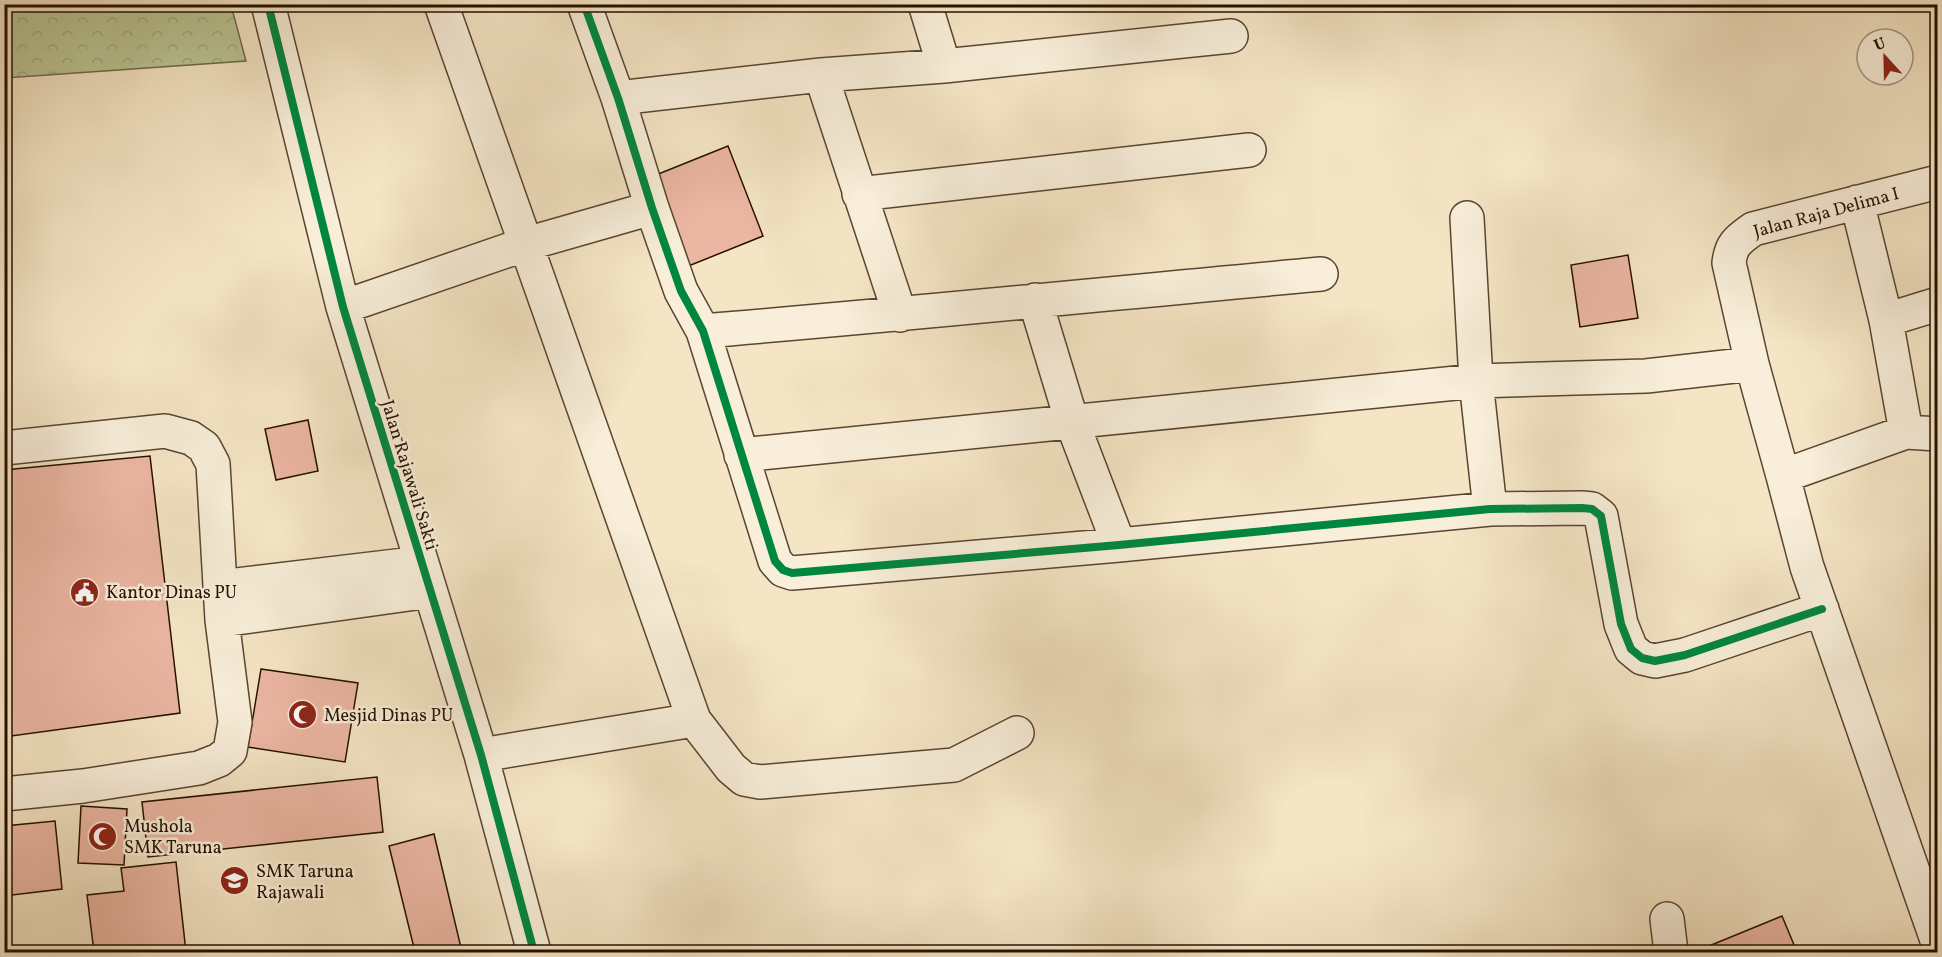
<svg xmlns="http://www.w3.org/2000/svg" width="1942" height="957" font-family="Vollkorn,serif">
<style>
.forest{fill:url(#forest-crowns);stroke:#706a4a;stroke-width:1.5}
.building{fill:#ebb6a2;stroke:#251000;stroke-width:1.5}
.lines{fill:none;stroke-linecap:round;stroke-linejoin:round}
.minor-casing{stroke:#594531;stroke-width:36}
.minor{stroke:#f8eed9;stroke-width:33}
.cycleway-casing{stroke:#f8eed9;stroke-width:11}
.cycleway{stroke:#00873e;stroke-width:8}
.labels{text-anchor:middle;stroke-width:5;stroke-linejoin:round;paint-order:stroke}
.street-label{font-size:18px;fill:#251000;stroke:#f8eed9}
.poi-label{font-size:18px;fill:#251000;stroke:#f8eed9;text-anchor:start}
</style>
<defs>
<pattern id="forest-crowns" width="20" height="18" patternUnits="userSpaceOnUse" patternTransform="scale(1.5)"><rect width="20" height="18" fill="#bbc594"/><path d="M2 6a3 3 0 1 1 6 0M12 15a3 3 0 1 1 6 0" fill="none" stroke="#a1a87e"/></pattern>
</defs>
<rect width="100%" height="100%" fill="#f4e5c4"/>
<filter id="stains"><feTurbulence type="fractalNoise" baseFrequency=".00333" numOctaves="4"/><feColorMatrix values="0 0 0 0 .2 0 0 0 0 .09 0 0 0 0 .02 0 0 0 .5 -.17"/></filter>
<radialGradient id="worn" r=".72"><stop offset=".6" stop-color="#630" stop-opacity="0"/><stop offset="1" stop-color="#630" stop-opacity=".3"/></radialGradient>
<path class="forest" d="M5 4 231 5 246 61 5 78Z"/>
<path class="building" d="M728 146 763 236 681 269 646 179Z
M1628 255 1638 318 1580 327 1571 265Z
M308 420 318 471 276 480 265 429Z
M150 456 180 713 4 737V470Z
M261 669 358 683 345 762 248 747Z
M377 777 383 832 148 857 142 802Z
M81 806 127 809 124 865 78 863Z
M55 821 62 889 4 896V826Z
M434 834 462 952H415L389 846Z
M176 862 186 952H94L87 895 124 891 121 868Z
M1782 916 1797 952H1712L1709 946Z"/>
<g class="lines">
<defs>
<path id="minor" d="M268 4 343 307 481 755 534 952
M441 4 694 720 731 768 744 779 760 782 954 765 1017 733
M584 4 618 98 652 208 681 291 703 331 775 561 783 570 792 573 1119 545 1490 509 1582 508 1592 509 1601 516 1621 624 1631 649 1642 658 1655 661 1685 655 1822 609
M925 4 944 66
M821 75 900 315
M618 98 821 75 944 66 1231 36
M859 194 1249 150
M1467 218 1476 381 1490 509
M1035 300 1072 422 1119 545
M343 307 526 244 652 208
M1886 320 1938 304
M703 331C909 314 1115 293 1321 274
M1752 364 1729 263C1731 244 1738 240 1753 229L1938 182
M1906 432 1938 434
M4 448 165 431 191 438 204 447 213 464 222 620 235 722 230 751 219 760 199 768 83 786 4 794
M741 455 1476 381 1646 376 1752 364 1783 476 1906 432 1886 320 1857 202
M1783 476 1807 567 1938 943
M220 587 421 563
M222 620 430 591
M481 755 694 720
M1667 919 1671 952"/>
</defs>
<use href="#minor" class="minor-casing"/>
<use href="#minor" class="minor"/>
<defs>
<path id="cycleway" d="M268 4 343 307 481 755 534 952
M584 4 618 98 652 208 681 291 703 331 775 561 783 570 792 573 1119 545 1490 509 1582 508 1592 509 1601 516 1621 624 1631 649 1642 658 1655 661 1685 655 1822 609"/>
</defs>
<use href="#cycleway" class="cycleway-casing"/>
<use href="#cycleway" class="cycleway"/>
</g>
<defs>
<symbol id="civic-disc" viewBox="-11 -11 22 22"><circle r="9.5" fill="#8f2418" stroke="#f8eed9"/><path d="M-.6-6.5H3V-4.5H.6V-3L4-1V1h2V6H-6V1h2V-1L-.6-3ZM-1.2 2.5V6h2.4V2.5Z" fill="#fff"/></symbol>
<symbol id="mosque-disc" viewBox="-11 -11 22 22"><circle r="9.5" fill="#8f2418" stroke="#f8eed9"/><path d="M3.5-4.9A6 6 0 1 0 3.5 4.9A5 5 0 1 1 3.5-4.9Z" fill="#fff"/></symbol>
<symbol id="school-disc" viewBox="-11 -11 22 22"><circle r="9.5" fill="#8f2418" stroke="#f8eed9"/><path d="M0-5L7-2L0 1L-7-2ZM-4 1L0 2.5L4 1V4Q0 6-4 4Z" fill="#fff"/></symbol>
</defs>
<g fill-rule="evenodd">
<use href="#civic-disc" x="68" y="576" width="33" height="33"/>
<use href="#mosque-disc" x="286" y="698" width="33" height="33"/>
<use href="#mosque-disc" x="86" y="820" width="33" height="33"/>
<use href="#school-disc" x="218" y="864" width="33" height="33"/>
</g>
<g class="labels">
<g class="street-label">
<text transform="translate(1826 212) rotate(-15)" y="6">Jalan Raja Delima I</text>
<text transform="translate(410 475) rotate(73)" y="6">Jalan Rajawali Sakti</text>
</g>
<g class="poi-label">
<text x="106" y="598">Kantor Dinas PU</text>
<text x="324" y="721">Mesjid Dinas PU</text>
<text x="124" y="832">Mushola<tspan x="124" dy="21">SMK Taruna</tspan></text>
<text x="256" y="877">SMK Taruna<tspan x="256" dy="21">Rajawali</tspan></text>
</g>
</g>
<rect width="1942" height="957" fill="none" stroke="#f4e5c4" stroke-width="24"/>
<rect x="6" y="6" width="1930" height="945" fill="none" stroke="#251000" stroke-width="3"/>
<rect x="12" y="12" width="1918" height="933" fill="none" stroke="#251000" stroke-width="1.5"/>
<g transform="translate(1885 57) rotate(338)"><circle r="28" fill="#f8eed9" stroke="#a49582" stroke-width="1.5"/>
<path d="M0-4.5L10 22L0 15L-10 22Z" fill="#8f2418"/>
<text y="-9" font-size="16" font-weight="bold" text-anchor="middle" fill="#251000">U</text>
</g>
<rect width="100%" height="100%" filter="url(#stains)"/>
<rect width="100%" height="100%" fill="url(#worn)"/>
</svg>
